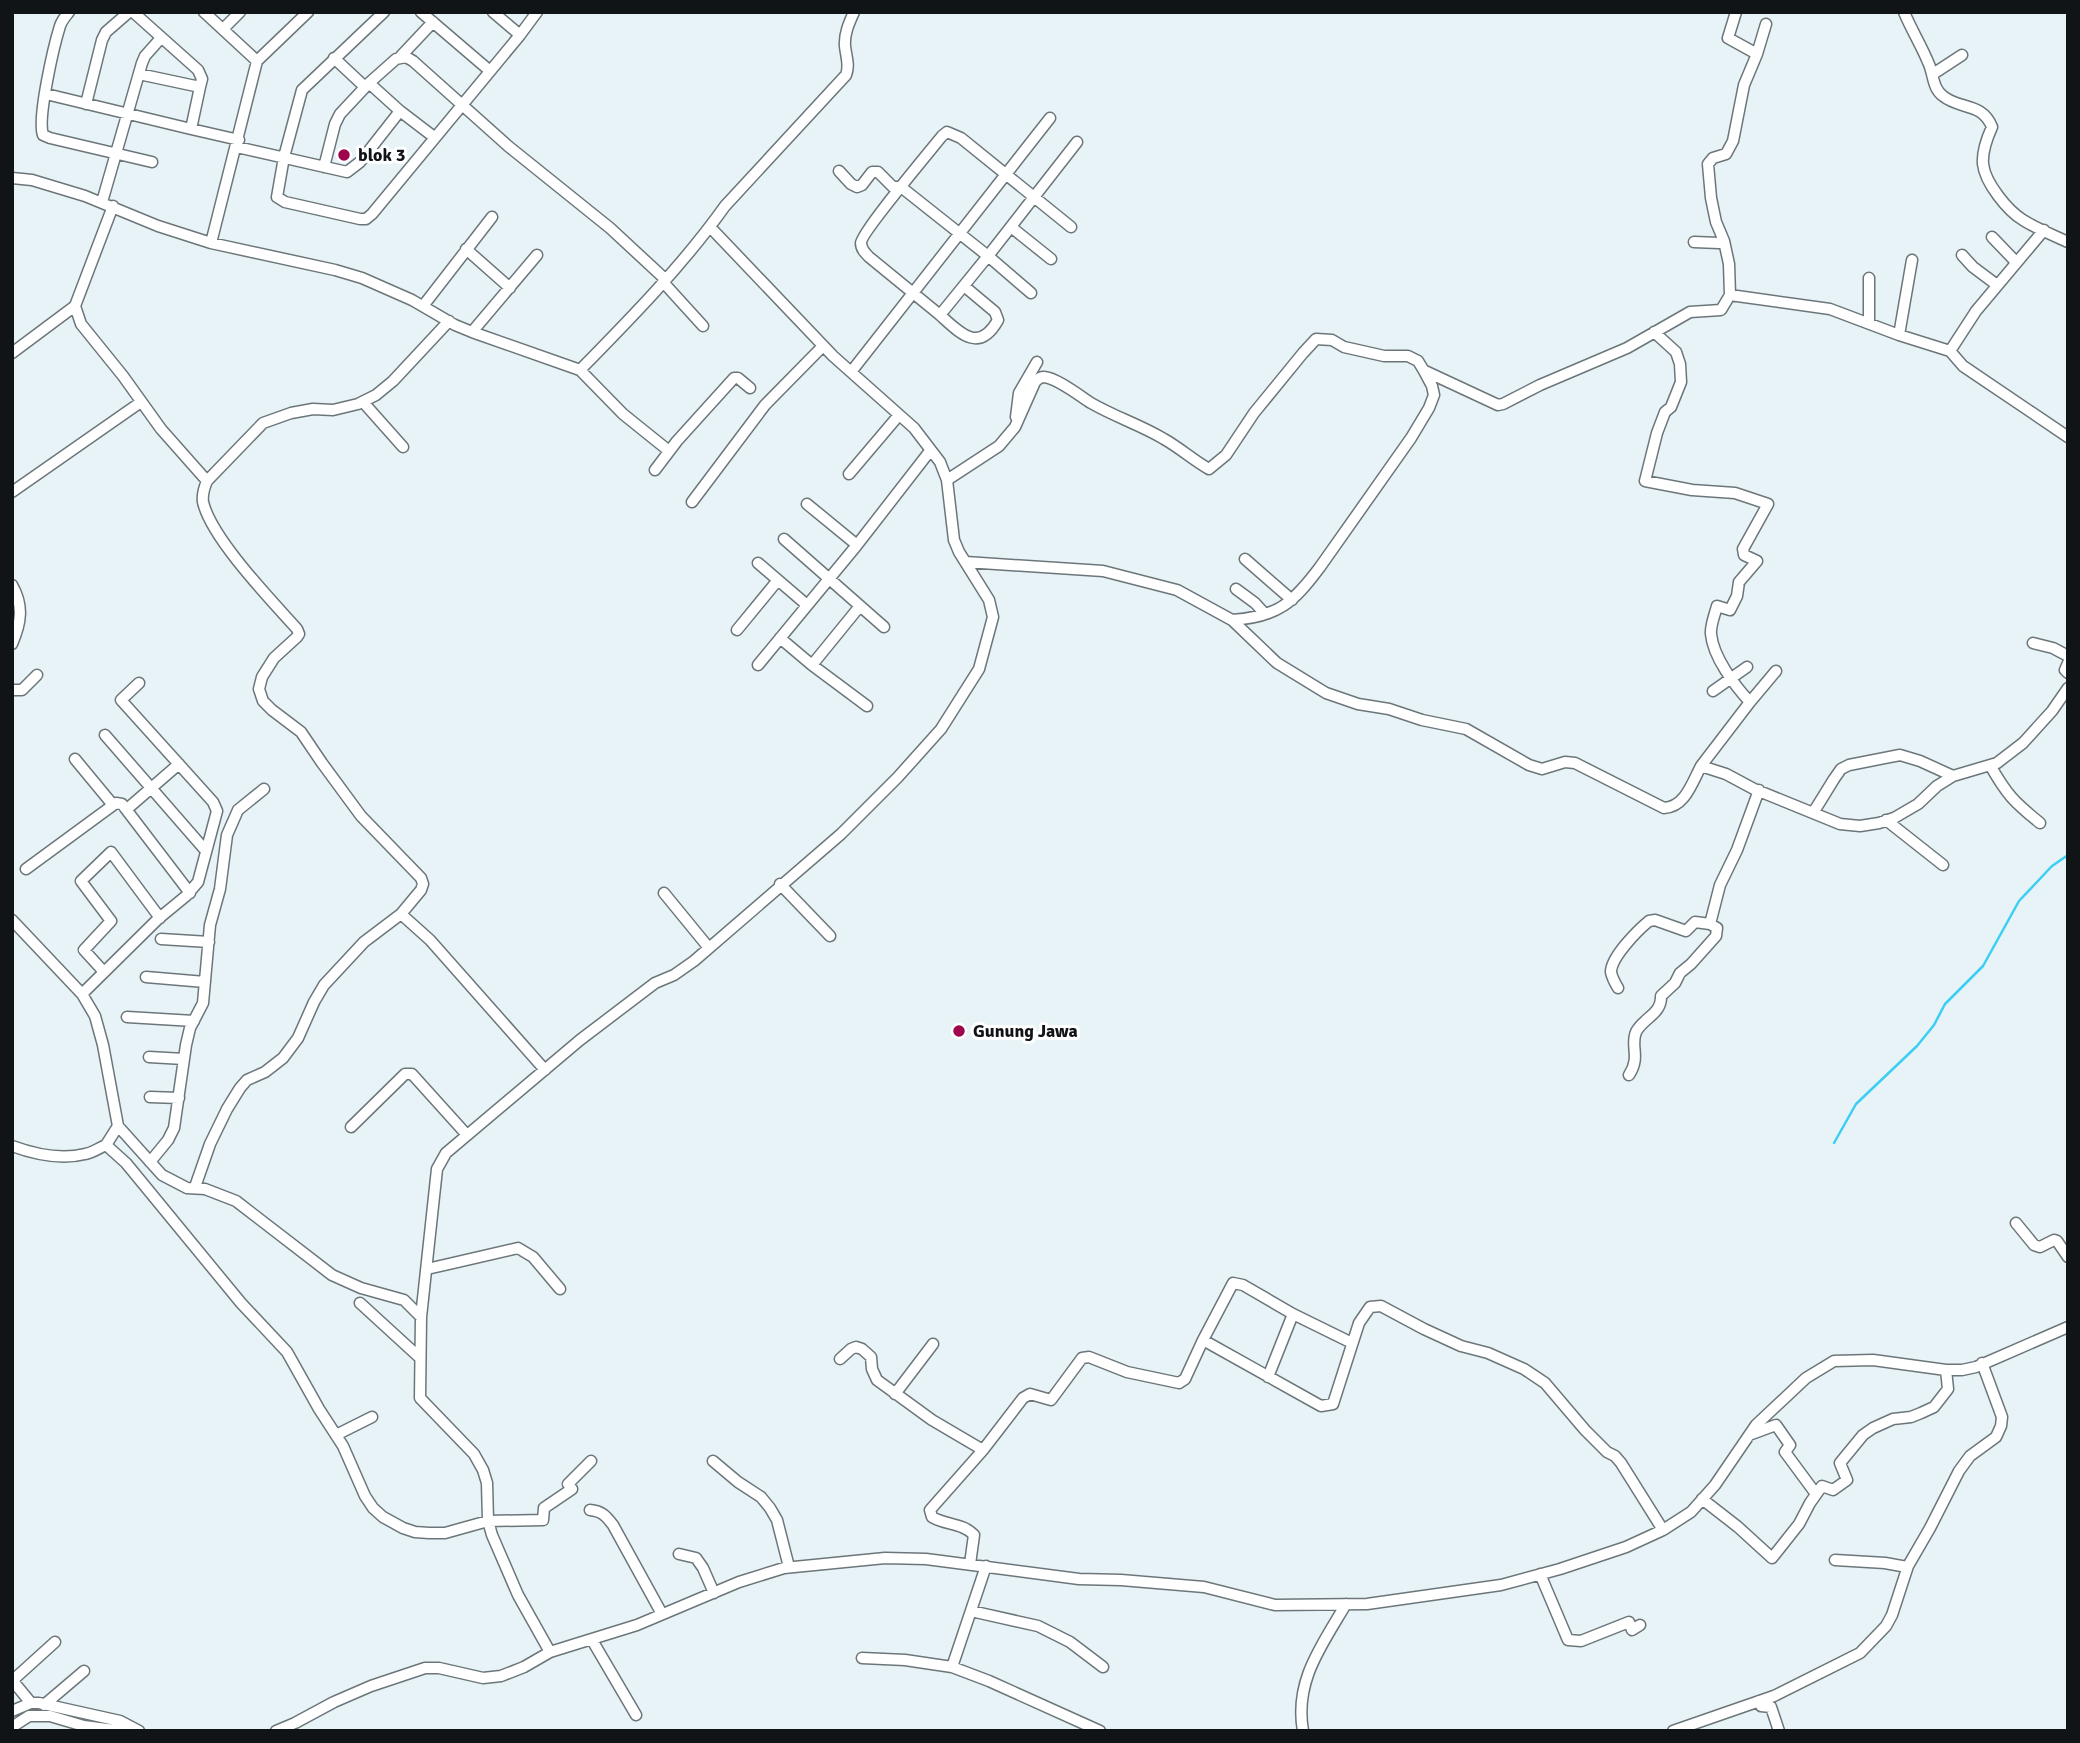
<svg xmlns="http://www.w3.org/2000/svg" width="2080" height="1743" font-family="Signika,sans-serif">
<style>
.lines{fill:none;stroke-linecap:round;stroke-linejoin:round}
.stream{stroke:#3ccef3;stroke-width:2.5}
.minor-casing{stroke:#6c767a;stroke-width:13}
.minor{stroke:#fff;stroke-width:10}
.poi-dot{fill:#9e054c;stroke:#fff;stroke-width:2.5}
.labels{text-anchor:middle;stroke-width:6;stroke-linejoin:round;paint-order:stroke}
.poi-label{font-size:18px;font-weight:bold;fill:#101416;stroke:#fff;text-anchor:start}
</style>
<rect width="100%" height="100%" fill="#e7f3f7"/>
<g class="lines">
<path class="stream" d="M1834 1143 1856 1104 1917 1046 1934 1025 1945 1004 1983 966 2019 901 2052 866 2068 855"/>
<defs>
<path id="minor" d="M69 12C65 17 62 20 60 26 54 45 37 118 43 135L50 138 152 162
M133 12 198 70 202 79 200 87
M204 12 257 61 211 243
M384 12 302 90 284 157 277 197 285 202 360 219H366L372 214 520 35 493 12
M421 12 490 71
M1736 12 1728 38 1757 54
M1904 12C1911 29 1921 45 1928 62 1934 74 1932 88 1943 96 1960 110 1982 102 1992 127 1987 138 1982 152 1983 164 1985 183 2008 211 2023 220 2037 229 2053 235 2068 242
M223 29 240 12
M520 35 537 12
M401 56 433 22
M334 58 365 87
M257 61 308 12
M1933 74 1962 55
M46 94 191 129 200 87 139 74
M86 104 102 40 106 32 129 12
M400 111 434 137
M191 129 239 140
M237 147 347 172 360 162 400 111 369 83 396 59 406 57 413 61 508 146 610 228 665 279
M324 167 335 124 340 114 369 83
M839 171 851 184 857 187 862 185 872 172H878L893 187H901L988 256 940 315 869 257C865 253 861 249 861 243 861 233 930 151 942 136L947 132 961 138 1071 227
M12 178 32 180 85 196 158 226 211 243 335 270 362 278 412 300 455 325 472 332 580 370C631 318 683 265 725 206L846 75C850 65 846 57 845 46 844 34 849 23 854 12
M102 202 142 63 145 56 161 38
M113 206 75 306 81 324 123 376 161 429 207 481C204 488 202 495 203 502 211 538 272 601 297 629L299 634 297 637 274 658 262 677 259 689 263 701 272 710 301 732 322 763 361 816 421 878 423 884 421 890 401 914 430 940 545 1070
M1011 227 1051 259
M1992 237 2016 262
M1694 242 1719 243 1724 241
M466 249 510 288
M1962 255 1973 267 1997 285
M1869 278V323
M663 282 703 326
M1031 293 988 256 1077 142
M1730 295 1729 264 1724 241 1716 222 1711 198 1708 164 1713 158 1726 154 1733 141 1744 85 1757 54 1766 24
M423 306 492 217
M940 315C960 333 979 354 998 320L995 312 964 286
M472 332 537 255
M1654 332 1676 352 1680 364 1681 382 1671 407 1665 412 1657 433 1645 481 1692 490 1735 493 1768 504 1743 549 1744 555 1757 561 1739 582 1737 596 1730 610 1717 606C1715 614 1710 626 1711 634 1713 657 1735 686 1750 702L1701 766
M1899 335 1912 260
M1950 351 1976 311 2044 230
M12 353 75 306
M580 370 623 414 669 451
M1425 371 1498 405 1503 404 1540 385 1627 348 1690 312 1721 310 1730 295 1830 309 1899 335 1950 351 1963 366 2068 437
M851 372 1050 118
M363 402 403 447
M1016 417 1019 393 1037 362
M655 470 677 441 734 378H738L750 388
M849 474 899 415
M947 480 999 446 1015 427 1035 382C1038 379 1039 377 1044 377 1057 378 1080 396 1091 403 1115 417 1141 425 1164 439 1180 448 1193 460 1209 469L1226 455 1254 413 1303 353 1316 339 1332 340 1344 347 1384 356H1408L1418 361 1424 371 1432 386 1434 395 1429 408 1411 438 1320 567C1293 603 1278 617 1232 620
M207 481 263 423 291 413 313 409 333 410 358 404 376 395 393 381 449 321
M12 492 141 402
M692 502 765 405 823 346
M807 504 857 545
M784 539 884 627
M1245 559 1292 600
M966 562 1103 571 1177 590 1232 620 1277 663 1326 693 1358 704 1389 709 1422 720 1466 729 1529 765 1542 769 1565 762 1575 763 1664 808C1685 807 1692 783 1701 766L1726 774 1754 789 1840 824 1860 826 1879 823 1894 818 1918 804 1937 786 1953 776 1997 763 2023 743 2052 711 2068 688
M758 563 807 605
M12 585C24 606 21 623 12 644
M1236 589 1255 603 1265 614
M737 630 778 580
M780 638 812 665 860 606
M2033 643 2053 648 2068 656
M2068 663 2065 670 2068 673
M758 665 857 545 930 451
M812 665 867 706
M12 690H22L37 675
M1713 691 1747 667
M1750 702 1776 671
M105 735 206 851
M75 759 113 805
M1990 765C2007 795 2014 802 2040 823
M127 809 179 764
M1813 813 1834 779 1841 769 1849 765 1900 755 1920 761 1953 776
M1886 820 1943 865
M26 869 116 803 122 804 190 893
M780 884 830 936
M664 893 709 948
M12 920 82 994 95 1016 103 1045 118 1126
M161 939 209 942
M104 972 84 950 111 921 81 881 111 852 160 918
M146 977 205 982
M1618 988C1615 983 1612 978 1611 972 1611 957 1638 930 1649 921L1655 920 1686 931 1695 922 1710 924
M82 994 158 919 186 896 198 882 217 811 213 802 121 700 139 683
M127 1017 194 1021
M149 1057 184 1059
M1629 1075C1641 1057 1630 1046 1636 1032 1643 1018 1662 1014 1661 996L1675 983 1680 973 1691 964 1716 936 1717 928 1710 924 1720 885 1737 850 1759 790
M150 1097 179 1098
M351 1127 405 1074H412L467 1135
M12 1146C34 1154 62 1160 85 1154 92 1153 99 1148 106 1145
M150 1162 168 1140 174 1128 186 1045 190 1028 203 1003 210 925 220 889 227 835 238 810 264 789
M195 1187 210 1144 227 1109 240 1088 247 1080 265 1072 283 1058 298 1038 314 1002 324 985 364 942 401 914
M2016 1223 2034 1245 2040 1247 2054 1240 2057 1241 2068 1257
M427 1269 518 1248 533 1257 560 1289
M360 1303 419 1357
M421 1317 404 1300 361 1288 332 1275 236 1201 205 1189 187 1188 162 1175 118 1126 106 1145 126 1163 241 1303 287 1352 319 1409 343 1446 365 1496 373 1508 383 1517 403 1528 415 1532 429 1533H445L488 1521 543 1520 544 1508 572 1489 568 1484 591 1461
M1203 1340 1233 1283 1243 1285 1293 1314
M840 1359 851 1349 856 1347 862 1349 871 1357 872 1369 877 1380 932 1420 983 1450
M1268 1377 1293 1314 1352 1343
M895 1394 933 1344
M336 1435 372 1417
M1749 1435 1776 1425 1790 1445 1785 1452 1816 1494
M713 1461 738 1482 761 1497 770 1508 777 1520 789 1567
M1702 1499 1738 1527 1772 1558 1799 1524 1810 1503 1822 1486 1833 1490 1847 1480 1840 1463 1863 1435 1873 1428 1893 1419 1911 1417 1921 1413 1934 1407 1948 1389 1946 1370
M590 1510C602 1511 606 1516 613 1525L662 1614
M679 1554 696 1558 703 1568 714 1593
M1835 1560 1885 1563 1907 1567
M970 1564 974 1535C963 1523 945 1525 932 1517L930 1510 983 1450 1023 1398 1030 1394 1051 1400 1082 1358 1089 1357 1127 1372 1179 1383 1185 1379 1203 1340 1321 1406 1333 1404 1359 1323 1370 1307 1381 1306 1424 1329 1461 1346 1488 1353 1524 1369 1545 1383 1585 1430 1607 1452 1615 1456 1621 1463 1663 1530
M1540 1574 1568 1640 1581 1641 1629 1622 1632 1630 1640 1625
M971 1611 1038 1626 1070 1642 1103 1667
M592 1640 636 1715
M550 1652 518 1595 492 1535 488 1521 487 1483 483 1470 474 1454 420 1398 421 1317 437 1169 446 1153 580 1040 655 983 674 975 694 961 841 834 898 777 941 729 979 669 993 617 989 600 959 552 954 540 947 480 940 462 914 428 833 356 710 227
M862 1658 905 1660 952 1667 989 1681 1100 1731
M952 1667 986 1566
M12 1680 31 1703
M13 1680 55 1642
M1759 1701 1761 1706 1771 1707 1779 1731
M44 1705 84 1671
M12 1711 31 1703H39L120 1721 139 1731
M12 1727 29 1716H50L84 1726 122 1731
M276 1731 295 1723 334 1702 371 1686 425 1668H439L483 1678 501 1676 524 1667 550 1652 637 1625 739 1582 784 1568 885 1558 926 1559 1079 1579 1121 1580 1204 1587 1275 1605 1367 1604 1501 1585 1560 1569 1626 1547 1663 1530 1691 1512 1715 1485 1756 1425 1806 1378 1834 1361 1873 1360 1946 1370H1962L1976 1367 2068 1327
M1303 1731C1294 1681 1322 1645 1346 1604
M1673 1731 1774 1696 1860 1653 1886 1626 1892 1615 1908 1566 1930 1528 1959 1471 1970 1456 1996 1437 2001 1426 2002 1417 1982 1363"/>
</defs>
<use href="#minor" class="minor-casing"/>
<use href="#minor" class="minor"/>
</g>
<g class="poi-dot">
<circle cx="344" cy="155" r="7"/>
<circle cx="959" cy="1031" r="7"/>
</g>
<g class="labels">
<g class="poi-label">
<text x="358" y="161">blok 3</text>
<text x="973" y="1037">Gunung Jawa</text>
</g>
</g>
<rect width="2080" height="1743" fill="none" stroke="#101416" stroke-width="28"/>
</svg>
